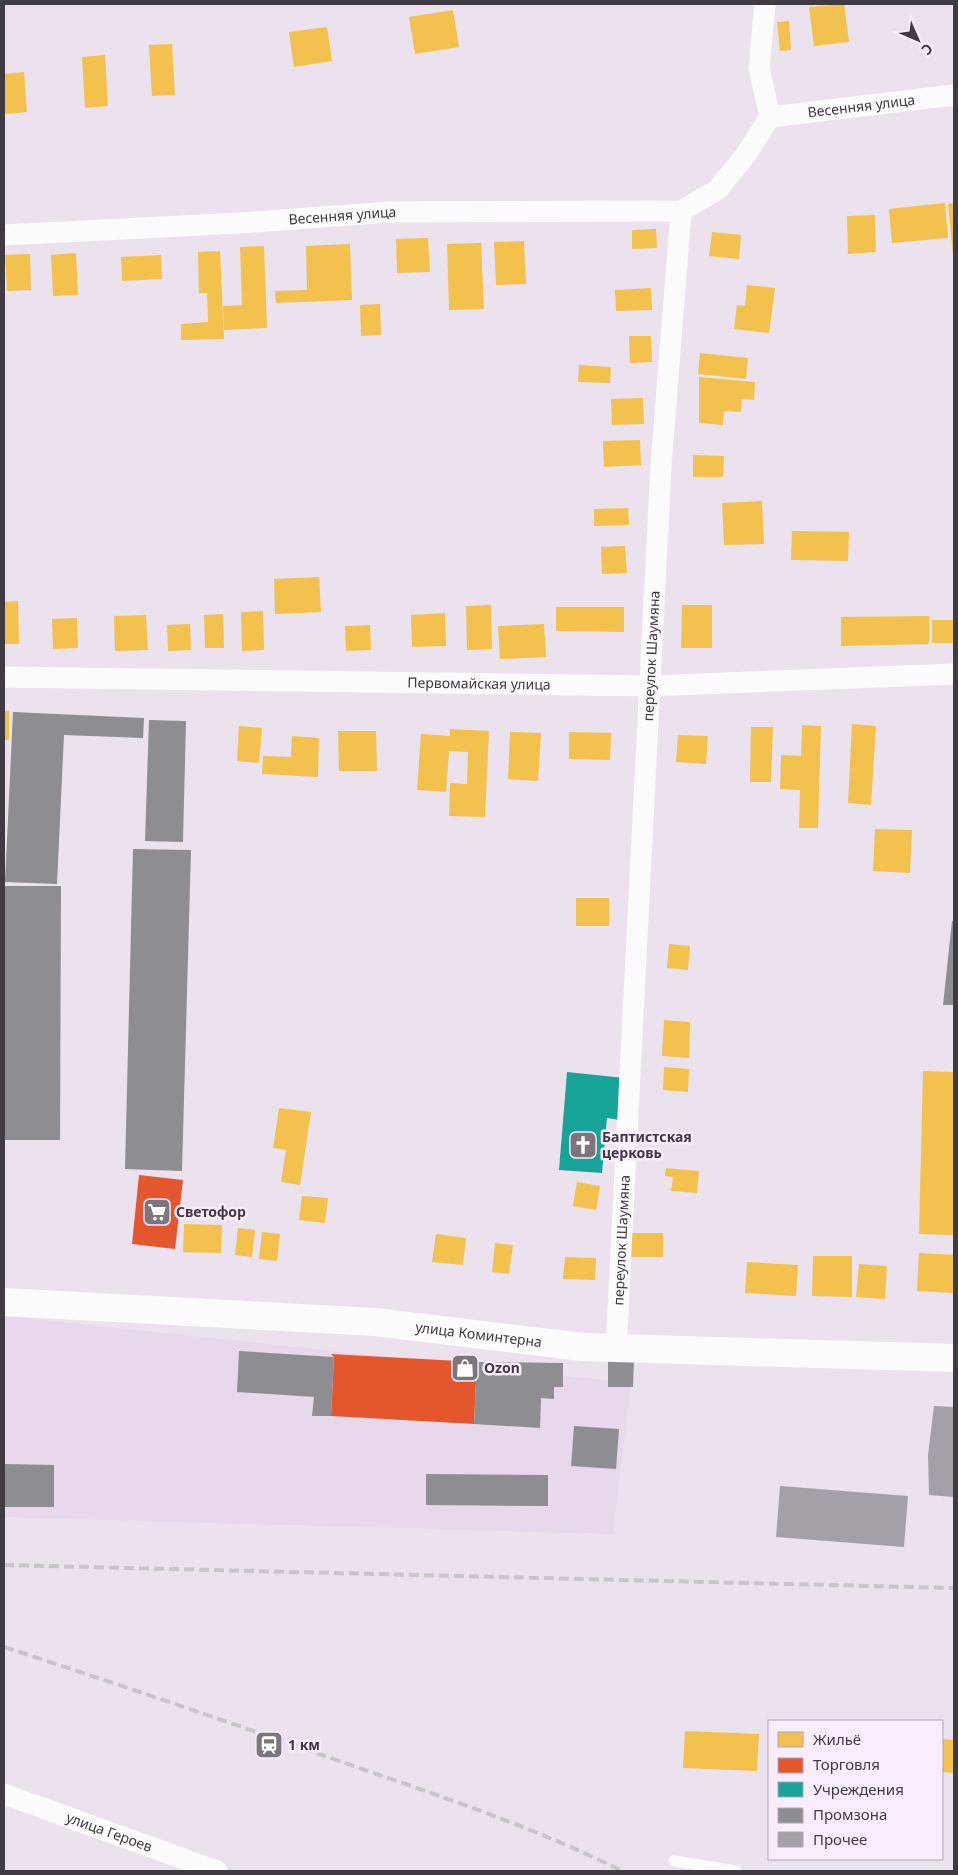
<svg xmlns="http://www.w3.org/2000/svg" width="958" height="1875" font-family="'Noto Sans',sans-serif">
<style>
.built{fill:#e7d8ec}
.homes{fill:#f2c14e}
.shops{fill:#e4572e}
.public{fill:#17a398}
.industry{fill:#8d8d92}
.building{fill:#a59fa7}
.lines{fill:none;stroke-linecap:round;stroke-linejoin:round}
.service{stroke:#fcfbfc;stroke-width:11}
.minor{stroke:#fcfbfc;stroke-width:21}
.tertiary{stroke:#fcfbfc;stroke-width:28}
.rail{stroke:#c8c6c9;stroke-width:4;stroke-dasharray:10 5;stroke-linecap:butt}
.labels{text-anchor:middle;stroke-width:5;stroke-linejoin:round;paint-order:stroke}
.street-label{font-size:14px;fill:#403a42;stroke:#f8ecfd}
.poi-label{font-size:14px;font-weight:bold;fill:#403a42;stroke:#f8ecfd;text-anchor:start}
</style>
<rect width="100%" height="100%" fill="#ebe2ee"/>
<path class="built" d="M4 1316 631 1383 613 1534 4 1517Z"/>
<path class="homes" d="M844 4 849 42 814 46 809 7Z
M453 10 459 47 415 54 409 17Z
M789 21 791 50 780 51 777 22Z
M327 27 332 61 294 67 289 32Z
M172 44 175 95 152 96 149 45Z
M105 55 108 106 85 108 82 57Z
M24 72 27 112 4 114V74Z
M945 203 948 238 892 243 889 209Z
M954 203V254H953L948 204Z
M875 215 876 252 848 254 847 216Z
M656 229 657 248 632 249V230Z
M712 232 741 235 739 259 709 256Z
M428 238 430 272 397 273 396 239Z
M524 241 526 284 496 285 494 242Z
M481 243 484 309 449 310 447 244Z
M350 244 352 300 276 303 275 291 307 290 306 246Z
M264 246 267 328 224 330 223 306 242 305 240 247Z
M220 251 224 339 181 340V324L208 322 207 293H199L198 252Z
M76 253 78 295 53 296 51 255Z
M30 254 31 290 7 291 5 255Z
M161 255 162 279 122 281 121 257Z
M747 285 775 288 769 333 734 329 737 305 745 306Z
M651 288 652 310 616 311 615 290Z
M380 304 381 335 361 336 360 305Z
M629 336H651L652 362 630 363Z
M700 353 748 358 746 379 698 374Z
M579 365 611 367 610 383 578 382Z
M699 377 755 382 754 400 742 399 741 412 724 411 723 425 699 423Z
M643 398 644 424 612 425 611 399Z
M640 440 641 465 604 467 603 441Z
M693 455 724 456 723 477H693Z
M762 501 764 544 724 545 722 503Z
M628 508 629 525 594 526V509Z
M792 531 849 532 848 561 791 560Z
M625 546 627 573 602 574 601 547Z
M319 577 321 612 275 614 274 579Z
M18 601 19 644H4V602Z
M491 605 492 649 467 650 466 606Z
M682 605H712V648H681Z
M556 607H624V632L556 631Z
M263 611 264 650 242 651 241 612Z
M445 613 446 646 412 647 411 615Z
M223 614 224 648H205L204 615Z
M146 615 148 650 115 651 114 616Z
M929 616V644L841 646V617Z
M77 618 78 648 53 649 52 619Z
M932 620H954V643H932Z
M190 624 191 650 168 651 167 625Z
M544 624 546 657 500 659 498 626Z
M370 625 371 650 346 651 345 626Z
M4 711H9V740H4Z
M852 724 876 726 871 805 848 803Z
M802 725 821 726 818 828H799L800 790 780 789 781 755 801 756Z
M239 726 262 728 259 763 237 761Z
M751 727H773L771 782H750Z
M450 729 489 731 485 817 449 816 450 783 467 784 468 752 449 751 446 792 417 790 421 734 450 736Z
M338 731H376L377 771H339Z
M510 732 541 733 538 781 508 779Z
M569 732 611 733 610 760 569 759Z
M678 735 708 736 706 764 676 762Z
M292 736 319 738 318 777 262 774 263 756 291 757Z
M875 829 912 830 910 873 873 871Z
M576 898H609V926H576Z
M669 944 690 946 688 970 667 968Z
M664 1020 690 1022 689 1058 662 1056Z
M664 1067 689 1069 688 1092 663 1090Z
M923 1071 954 1072V1235L919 1234Z
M279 1108 311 1112 300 1185 281 1182 286 1150 273 1148Z
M666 1168 699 1171 697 1193 671 1191 673 1177 665 1176Z
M577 1182 600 1186 596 1210 573 1206Z
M302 1196 328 1198 325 1223 299 1220Z
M184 1224 222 1225 221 1253 183 1252Z
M238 1228 255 1230 252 1257 235 1255Z
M262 1232 280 1234 277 1261 259 1259Z
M630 1233H663V1257H630Z
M436 1234 466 1238 463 1265 432 1262Z
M495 1243 513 1245 509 1274 492 1272Z
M919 1253 954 1255V1293L917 1291Z
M813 1256H852V1297L812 1296Z
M565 1257 596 1258 595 1280 563 1279Z
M747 1262 798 1265 796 1296 745 1293Z
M859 1264 887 1266 885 1299 856 1297Z
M685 1731 759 1734 757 1771 683 1768Z
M942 1739 954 1740V1773L942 1772Z"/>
<path class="shops" d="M139 1175 183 1180 175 1249 132 1244Z
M331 1354 477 1362 474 1424 331 1416 334 1357Z"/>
<path class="public" d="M567 1072 624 1078 620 1120 607 1118 602 1173 559 1170Z"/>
<path class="industry" d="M13 712 144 718 143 738 64 735 57 884 5 882Z
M149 720 186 721 183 842 145 841Z
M133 849 191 850 182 1171 125 1169Z
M4 886H61L60 1140H4Z
M952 921H954V1005H943Z
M239 1351 334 1357 331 1416H312L314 1397 237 1392Z
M608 1357 634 1358 633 1387H608Z
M477 1362 563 1363V1387H554V1399L541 1398 540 1428 474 1424Z
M574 1426 619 1429 616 1469 571 1466Z
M4 1464 54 1465V1507H4Z
M426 1474 548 1475V1506L426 1505Z"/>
<path class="building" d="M934 1406 954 1407V1497L929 1495 928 1455Z
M780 1486 908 1496 904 1547 776 1537Z"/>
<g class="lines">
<path class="service" d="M674 1861 736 1871"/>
<g class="minor">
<path id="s1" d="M770 117 954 95"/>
<path id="s2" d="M4 235 240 223 390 212 681 211"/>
<path id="s3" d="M4 677 650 686 954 674"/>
<path id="s4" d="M616 1349 661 466 681 211 717 190 745 156 770 117 759 68 765 4"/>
<path id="s5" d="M4 1794 217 1871"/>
</g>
<path class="tertiary" id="s6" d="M4 1302 375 1322 582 1347 954 1358"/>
<path class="rail" d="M4 1565 954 1588
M4 1647C124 1686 243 1727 362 1769 449 1799 540 1830 622 1871"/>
</g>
<defs>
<symbol id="church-square" viewBox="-11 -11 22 22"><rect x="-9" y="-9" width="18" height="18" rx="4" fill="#7c757e" stroke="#f8ecfd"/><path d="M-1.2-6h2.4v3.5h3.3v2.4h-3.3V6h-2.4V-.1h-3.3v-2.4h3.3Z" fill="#fff"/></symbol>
<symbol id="supermarket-square" viewBox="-11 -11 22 22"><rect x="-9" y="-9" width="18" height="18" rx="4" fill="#7c757e" stroke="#f8ecfd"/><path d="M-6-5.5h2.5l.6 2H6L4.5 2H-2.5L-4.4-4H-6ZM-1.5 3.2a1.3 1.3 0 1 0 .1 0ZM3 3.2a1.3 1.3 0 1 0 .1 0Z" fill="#fff"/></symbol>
<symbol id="shop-square" viewBox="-11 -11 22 22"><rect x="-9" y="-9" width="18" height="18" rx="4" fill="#7c757e" stroke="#f8ecfd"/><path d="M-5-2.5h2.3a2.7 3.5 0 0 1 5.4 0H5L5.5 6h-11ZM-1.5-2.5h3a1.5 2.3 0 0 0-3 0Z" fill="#fff"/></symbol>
<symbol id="station-square" viewBox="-11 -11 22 22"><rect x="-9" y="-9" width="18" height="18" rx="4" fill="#7c757e" stroke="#f8ecfd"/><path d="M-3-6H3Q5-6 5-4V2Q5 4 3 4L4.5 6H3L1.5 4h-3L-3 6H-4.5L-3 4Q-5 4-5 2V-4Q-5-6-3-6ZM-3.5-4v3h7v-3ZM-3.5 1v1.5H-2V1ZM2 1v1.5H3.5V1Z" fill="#fff"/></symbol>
</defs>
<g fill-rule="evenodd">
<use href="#church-square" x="567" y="1129" width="32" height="32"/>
<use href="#supermarket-square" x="141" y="1196" width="32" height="32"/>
<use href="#shop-square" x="449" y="1352" width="32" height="32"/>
<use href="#station-square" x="253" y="1729" width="32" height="32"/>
</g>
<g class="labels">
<g class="street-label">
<text dy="5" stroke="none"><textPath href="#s1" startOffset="92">Весенняя улица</textPath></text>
<text dy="5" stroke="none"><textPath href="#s2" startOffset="339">Весенняя улица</textPath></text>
<text dy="5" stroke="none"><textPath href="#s4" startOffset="694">переулок Шаумяна</textPath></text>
<text dy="5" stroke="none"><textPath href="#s3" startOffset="475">Первомайская улица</textPath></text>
<text dy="5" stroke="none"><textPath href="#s4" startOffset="109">переулок Шаумяна</textPath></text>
<text dy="5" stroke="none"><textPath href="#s6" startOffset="476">улица Коминтерна</textPath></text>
<text dy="5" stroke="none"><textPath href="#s5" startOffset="112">улица Героев</textPath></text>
</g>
<g class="poi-label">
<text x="602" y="1142">Баптистская<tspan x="602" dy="16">церковь</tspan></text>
<text x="176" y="1217">Светофор</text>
<text x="484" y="1373">Ozon</text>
<text x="288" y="1750">1 км</text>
</g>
</g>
<rect width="958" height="1875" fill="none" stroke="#403a42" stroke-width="10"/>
<rect x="768" y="1720" width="175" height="140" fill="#f8ecfd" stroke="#aea5b2"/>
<rect x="778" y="1732" width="25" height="15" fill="#f2c14e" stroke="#aea5b2"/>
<text x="813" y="1745" font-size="15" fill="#403a42">Жильё</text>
<rect x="778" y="1758" width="25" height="15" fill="#e4572e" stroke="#aea5b2"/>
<text x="813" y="1770" font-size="15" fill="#403a42">Торговля</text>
<rect x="778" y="1782" width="25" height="15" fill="#17a398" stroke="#aea5b2"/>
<text x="813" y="1795" font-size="15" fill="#403a42">Учреждения</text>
<rect x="778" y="1808" width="25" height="15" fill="#8d8d92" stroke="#aea5b2"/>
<text x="813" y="1820" font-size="15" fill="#403a42">Промзона</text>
<rect x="778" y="1832" width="25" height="15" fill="#a59fa7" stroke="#aea5b2"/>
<text x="813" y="1845" font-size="15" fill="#403a42">Прочее</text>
<g transform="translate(918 40) rotate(135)" stroke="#f8ecfd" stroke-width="4" paint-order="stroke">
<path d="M0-4L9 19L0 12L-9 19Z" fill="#403a42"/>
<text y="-8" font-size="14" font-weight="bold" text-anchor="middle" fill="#403a42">С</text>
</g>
</svg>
